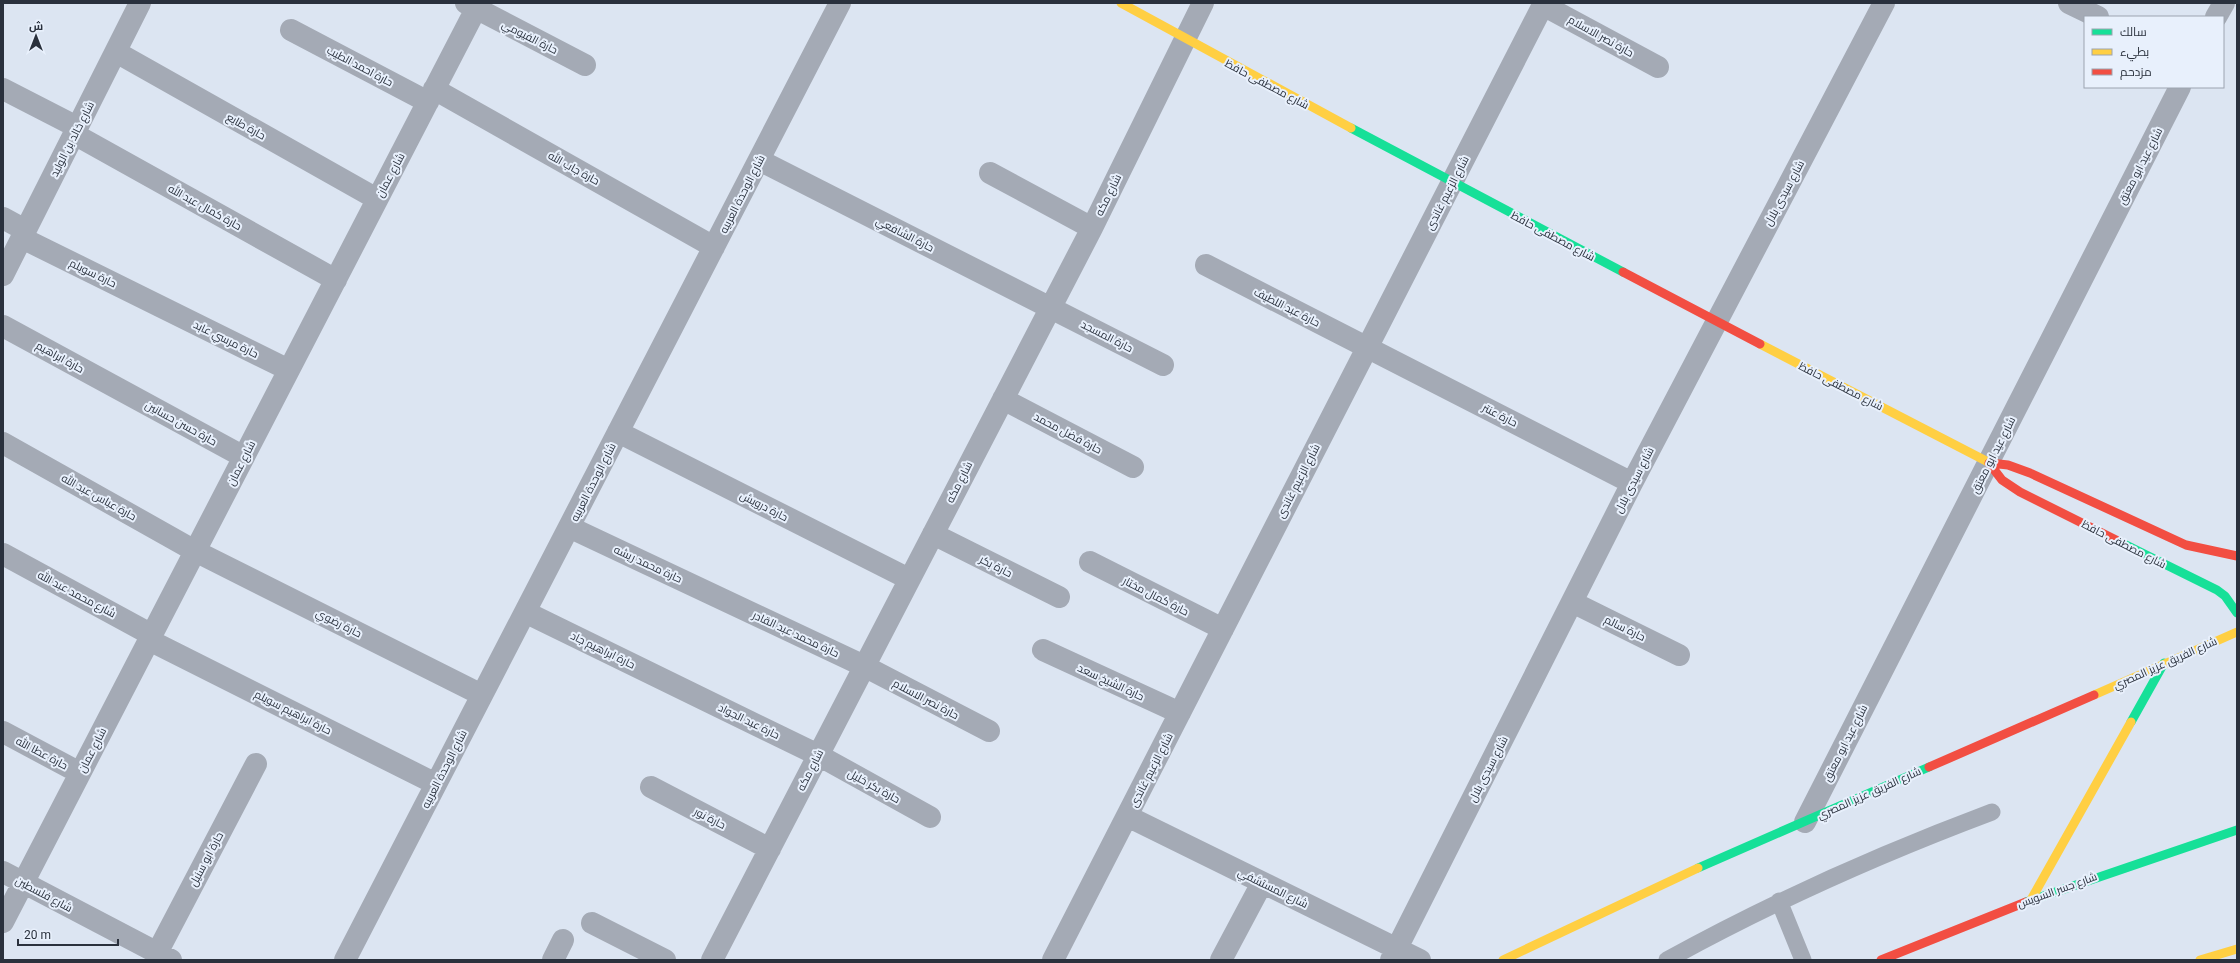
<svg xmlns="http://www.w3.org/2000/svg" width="2240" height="963" font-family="Roboto,Cairo,sans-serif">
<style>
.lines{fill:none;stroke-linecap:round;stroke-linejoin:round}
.lane{stroke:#a4aab5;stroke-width:17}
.street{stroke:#a4aab5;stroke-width:22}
.fast{stroke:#16e098;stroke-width:9}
.slow{stroke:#ffcf43;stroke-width:9}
.jam{stroke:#f24e42;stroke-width:9}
.labels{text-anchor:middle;stroke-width:4;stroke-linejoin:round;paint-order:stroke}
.street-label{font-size:11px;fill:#2a313d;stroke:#e8f0fc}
</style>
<rect width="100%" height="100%" fill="#dce5f2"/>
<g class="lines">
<path class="lane" d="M1779 901 1803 960
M1667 960C1772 902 1880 854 1992 812"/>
<path class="street" d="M466 3 585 65
M2069 3 2098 17
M1543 5 1658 67
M2216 17 2224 3
M291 30 428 102
M116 52 377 199
M3 89 77 127
M434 89 714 247
M74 134 336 280
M759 160 1163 365
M990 173 1092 228
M3 218 25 230
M22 238 289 370
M1206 265 1632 483
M3 275 140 3
M3 326 244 457
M1003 399 1133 467
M618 432 909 579
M3 443 195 551 482 695
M569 527 864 666 989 731
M933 534 1059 597
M3 554 152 635
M1090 562 1223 629
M1572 602 1679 655
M525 612 818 755 930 817
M149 640 436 784
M1043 650 1180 713
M3 732 80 773
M651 787 770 849
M1127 816 1420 960
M1805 822 2180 87
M3 872 171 960
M3 922 479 3
M592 923 665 960
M157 953 256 764
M345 960 840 3
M553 960 563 940
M712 960 1092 228 1203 3
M1053 960 1544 3
M1221 960 1262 883
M1391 960 1632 483 1884 3"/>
<path class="fast" d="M1351 128 1623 272
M2120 542 2217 590 2225 596 2237 613
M2131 722 2164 663
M1698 868 1929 767
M2026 902 2237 830"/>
<path class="slow" d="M1121 3 1351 128
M1760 344 1990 463
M2094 695 2237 632
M2032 898 2131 722
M1503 960 1698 868
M2200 960 2237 949"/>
<path class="jam" d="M1623 272 1760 344
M1989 463 2002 480 2020 492 2120 542
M1990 463 2008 465 2030 473 2186 545 2237 556
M1929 767 2094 695
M1881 960 2026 902"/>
</g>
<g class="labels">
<g class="street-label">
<text transform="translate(1601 36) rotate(29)" y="4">حارة نصر الاسلام</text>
<text transform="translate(530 37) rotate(27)" y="4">حارة الفيومي</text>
<text transform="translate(360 66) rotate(28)" y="4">حارة احمد الطيب</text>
<text transform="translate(1267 84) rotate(28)" y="4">شارع مصطفى حافظ</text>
<text transform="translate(246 126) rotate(29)" y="4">حارة طايع</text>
<text transform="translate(72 139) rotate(-63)" y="4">شارع خالد بن الوليد</text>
<text transform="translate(2140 166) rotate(-63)" y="4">شارع عيد ابو معتق</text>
<text transform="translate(574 168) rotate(29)" y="4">حارة جاب الله</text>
<text transform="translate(390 175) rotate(-62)" y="4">شارع عمان</text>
<text transform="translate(1447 193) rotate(-63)" y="4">شارع الزعيم غاندى</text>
<text transform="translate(1784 193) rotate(-62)" y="4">شارع سيدى بلال</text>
<text transform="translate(742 194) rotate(-63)" y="4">شارع الوحدة العربيه</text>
<text transform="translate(1108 195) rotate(-64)" y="4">شارع مكه</text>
<text transform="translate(205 207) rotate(29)" y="4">حارة كمال عبد الله</text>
<text transform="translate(905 234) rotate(27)" y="4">حارة الشافعي</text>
<text transform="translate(1553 236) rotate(28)" y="4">شارع مصطفى حافظ</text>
<text transform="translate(93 273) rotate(26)" y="4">حارة سويلم</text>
<text transform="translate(1287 307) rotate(27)" y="4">حارة عبد اللطيف</text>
<text transform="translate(1107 336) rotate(27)" y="4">حارة المسجد</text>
<text transform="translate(226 339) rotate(26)" y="4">حارة مرسي عابد</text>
<text transform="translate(60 357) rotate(29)" y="4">حارة ابراهيم</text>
<text transform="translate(1841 386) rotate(27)" y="4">شارع مصطفى حافظ</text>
<text transform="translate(1500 415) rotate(27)" y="4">حارة عنتر</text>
<text transform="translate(181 423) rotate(29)" y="4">حارة حسن حسانين</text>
<text transform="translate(1068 433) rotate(28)" y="4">حارة فضل محمد</text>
<text transform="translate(1993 455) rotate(-63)" y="4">شارع عيد ابو معتق</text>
<text transform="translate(241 463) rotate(-63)" y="4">شارع عمان</text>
<text transform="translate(1634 480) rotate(-63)" y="4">شارع سيدى بلال</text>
<text transform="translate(1298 481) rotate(-63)" y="4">شارع الزعيم غاندى</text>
<text transform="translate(593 482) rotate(-63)" y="4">شارع الوحدة العربيه</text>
<text transform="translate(959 482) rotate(-63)" y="4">شارع مكه</text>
<text transform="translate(99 497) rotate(29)" y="4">حارة عباس عبد الله</text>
<text transform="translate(764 506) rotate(27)" y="4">حارة درويش</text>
<text transform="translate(2124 544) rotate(27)" y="4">شارع مصطفى حافظ</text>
<text transform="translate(648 564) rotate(25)" y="4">حارة محمد ريشه</text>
<text transform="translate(996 566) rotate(27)" y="4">حارة بكر</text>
<text transform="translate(77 594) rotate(28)" y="4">شارع محمد عبد الله</text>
<text transform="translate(1156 596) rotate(27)" y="4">حارة كمال مختار</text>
<text transform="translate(339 623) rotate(27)" y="4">حارة رضوي</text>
<text transform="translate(1625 628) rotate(26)" y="4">حارة سالم</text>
<text transform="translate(796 634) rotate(25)" y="4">حارة محمد عبد القادر</text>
<text transform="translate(603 650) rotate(26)" y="4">حارة ابراهيم جاد</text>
<text transform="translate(2165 663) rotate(-24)" y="4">شارع الفريق عزيز المصري</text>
<text transform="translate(1111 682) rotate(25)" y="4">حارة الشيخ سعد</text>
<text transform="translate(926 699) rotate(28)" y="4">حارة نصر الاسلام</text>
<text transform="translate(293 712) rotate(27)" y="4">حارة ابراهيم سويلم</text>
<text transform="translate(749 721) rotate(26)" y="4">حارة عبد الجواد</text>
<text transform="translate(1845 743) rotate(-63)" y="4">شارع عيد ابو معتق</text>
<text transform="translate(92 750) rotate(-63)" y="4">شارع عمان</text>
<text transform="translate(42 753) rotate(28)" y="4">حارة عطا الله</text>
<text transform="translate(444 769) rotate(-63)" y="4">شارع الوحدة العربيه</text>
<text transform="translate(1488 769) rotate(-63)" y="4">شارع سيدى بلال</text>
<text transform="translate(810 770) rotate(-63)" y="4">شارع مكه</text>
<text transform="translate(1151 770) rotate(-63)" y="4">شارع الزعيم غاندى</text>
<text transform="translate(874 786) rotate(29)" y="4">حارة بكر خليل</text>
<text transform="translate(1869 793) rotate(-24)" y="4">شارع الفريق عزيز المصري</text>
<text transform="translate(710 818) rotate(27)" y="4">حارة نور</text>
<text transform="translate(206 859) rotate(-62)" y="4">حارة ابو سنيل</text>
<text transform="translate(1273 888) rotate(26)" y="4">شارع المستشفي</text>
<text transform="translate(2057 890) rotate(-20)" y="4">شارع جسر السويس</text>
<text transform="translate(44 894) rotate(28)" y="4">شارع فلسطين</text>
</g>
</g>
<rect width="2240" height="963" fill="none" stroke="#2a313d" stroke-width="8"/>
<rect x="2084" y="16" width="140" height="72" fill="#e8f0fc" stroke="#9ca4b0"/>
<rect x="2092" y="29" width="20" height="6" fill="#16e098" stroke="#9ca4b0"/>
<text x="2120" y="36" font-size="12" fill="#2a313d">سالك</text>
<rect x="2092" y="49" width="20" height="6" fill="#ffcf43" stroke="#9ca4b0"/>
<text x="2120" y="56" font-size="12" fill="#2a313d">بطيء</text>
<rect x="2092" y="69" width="20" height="6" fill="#f24e42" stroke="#9ca4b0"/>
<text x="2120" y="76" font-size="12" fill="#2a313d">مزدحم</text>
<g transform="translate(36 36)" stroke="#e8f0fc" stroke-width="3" paint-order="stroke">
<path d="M0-3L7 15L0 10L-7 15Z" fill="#2a313d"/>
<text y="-6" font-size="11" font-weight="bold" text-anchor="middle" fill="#2a313d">ش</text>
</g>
<path d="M18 939v6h100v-6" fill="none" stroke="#2a313d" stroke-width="2"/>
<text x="24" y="939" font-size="12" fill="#2a313d" stroke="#e8f0fc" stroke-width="3" paint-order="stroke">20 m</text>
</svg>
